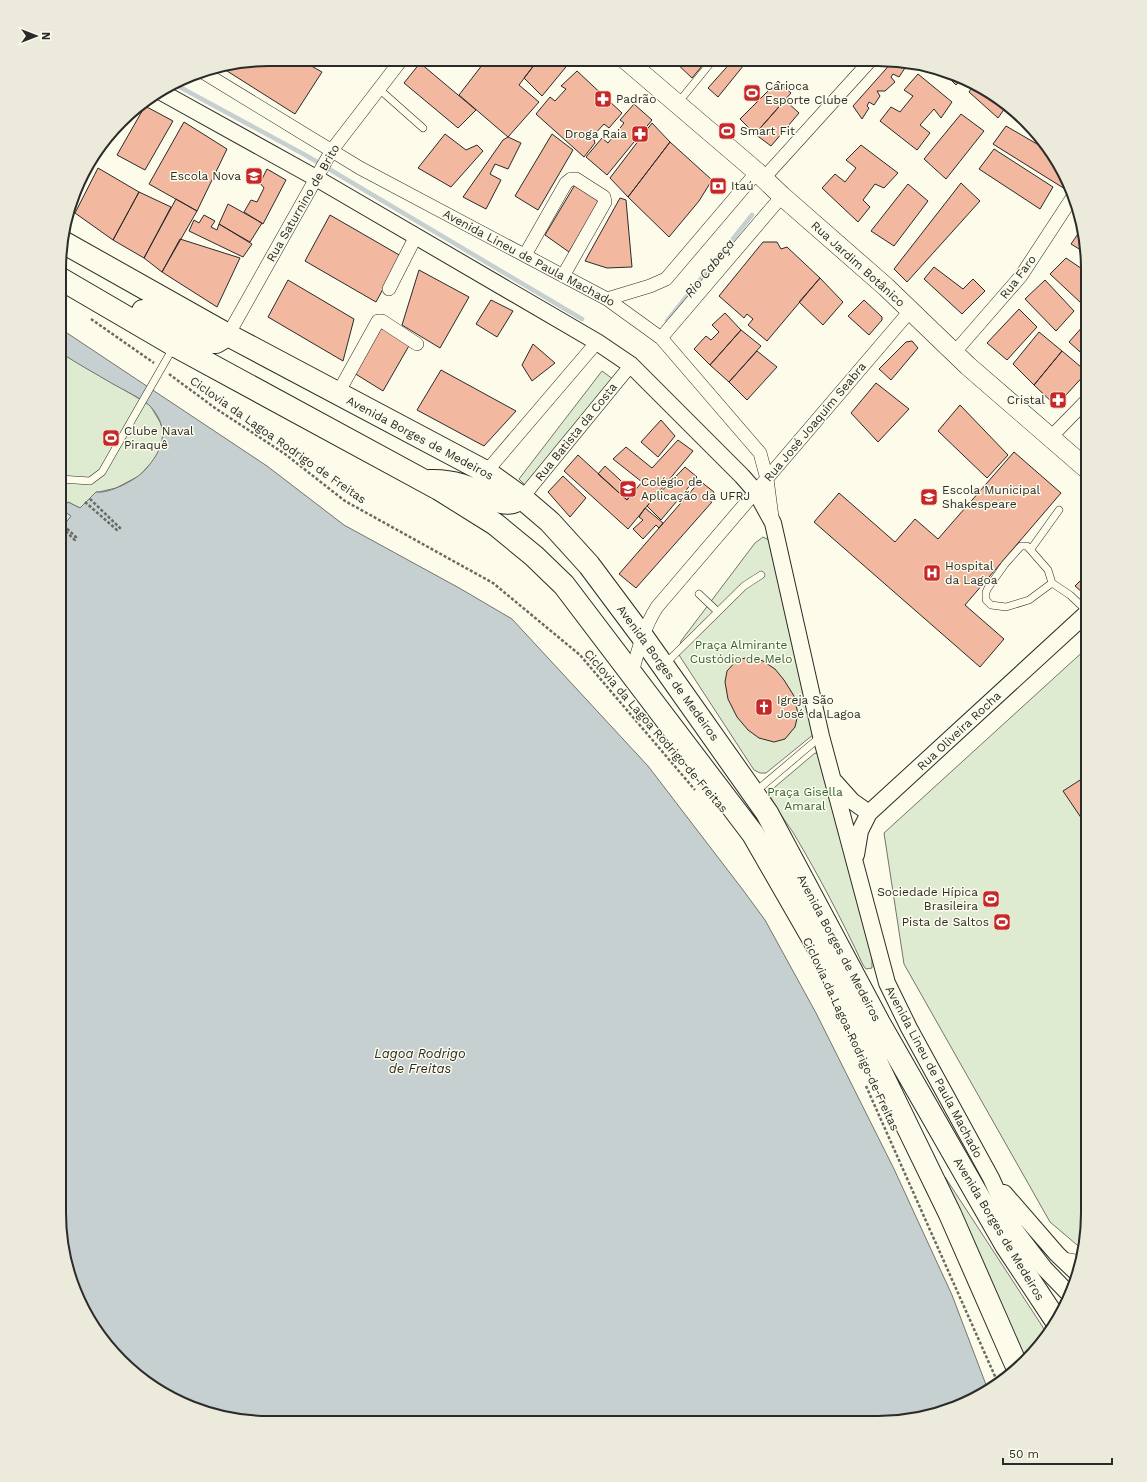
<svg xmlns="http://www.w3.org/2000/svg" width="1147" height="1482" font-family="'Work Sans',sans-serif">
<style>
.green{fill:#deebd1;stroke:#74746e}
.water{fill:#c7d0d0;stroke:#74746e}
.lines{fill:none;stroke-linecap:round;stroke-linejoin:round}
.stream{stroke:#c7d0d0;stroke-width:4.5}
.building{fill:#f2b8a0;stroke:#2b2b2b}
.service-casing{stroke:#2b2b2b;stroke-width:8}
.minor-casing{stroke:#2b2b2b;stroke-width:14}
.tertiary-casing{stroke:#2b2b2b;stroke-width:18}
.secondary-casing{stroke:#2b2b2b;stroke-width:20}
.trunk-casing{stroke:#2b2b2b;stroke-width:24}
.path{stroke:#6a6964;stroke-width:2.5;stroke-dasharray:3 2;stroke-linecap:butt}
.service{stroke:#fdfbea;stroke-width:7}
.minor{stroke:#fdfbea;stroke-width:13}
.tertiary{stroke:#fdfbea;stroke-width:16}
.secondary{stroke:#fdfbea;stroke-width:19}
.trunk{stroke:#fdfbea;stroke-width:22}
.labels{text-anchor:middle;stroke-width:3;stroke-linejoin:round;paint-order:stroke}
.poi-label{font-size:12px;fill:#2b2b2b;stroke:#fdfbea;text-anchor:start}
.street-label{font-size:12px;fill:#2b2b2b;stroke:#fdfbea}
.park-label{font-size:12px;fill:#34623c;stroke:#fdfbea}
.water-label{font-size:13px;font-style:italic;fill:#2b2b2b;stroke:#fdfbea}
.rim{fill:none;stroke:#2b2b2b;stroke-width:2}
</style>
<rect width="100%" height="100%" fill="#fdfbea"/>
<path class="green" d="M61 353 150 405 160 422 163 430 162 446 155 459 139 476 116 488 99 492H96L80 508 68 502 62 510 72 516 60 530Z
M602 371 617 382 529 489 519 479Z
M763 537 769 540 814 734 766 773H760L754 770 679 655V648L681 641 755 543Z
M1088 647V1227L1083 1250 1050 1222 904 964 884 833Z
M815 753 822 755 872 955V968L866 969 863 965C842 920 819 876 794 834 789 826 769 799 769 792Z
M945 1177 1048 1335 1024 1362Z"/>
<path class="water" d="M61 329 267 466 344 525 461 589 512 619 648 766 743 890 765 920 816 1013 894 1169 952 1295 988 1390 971 1401 932 1416 878 1423 242 1421 189 1407 152 1387 111 1352 81 1306 66 1267 59 1213 60 530 71 516 62 510 68 502 80 508 96 492C109 494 136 480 145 470 163 450 171 429 150 406 144 400 122 389 113 384 96 374 78 364 61 353Z"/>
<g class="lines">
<path class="stream" d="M176 85 307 156 582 319
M667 321 752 215"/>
</g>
<path class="building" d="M269 59H299L322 72 295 114 227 71 229 66Z
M486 60H538L519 85 539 102 508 137 459 95Z
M538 60H567L570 62 542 96 524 78Z
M673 60H707L692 78Z
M733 60H748L718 97 708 88Z
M893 61H906L912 62 910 65 905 61 902 63 905 68 899 77 893 74 891 77 895 82 885 91H877L880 96 874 105 869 102 867 106 869 108 862 119 853 106Z
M420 63 476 110 458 128 404 83Z
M941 70 958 75 963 77 956 85Z
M577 71 622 113 609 128 604 124 593 136 595 143 584 157 536 114 550 97 555 101 566 89 561 86Z
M918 74 952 102 941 118 934 109 920 125 930 133 917 150 880 121 891 107 900 112 913 96 904 90Z
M778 81 791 93 755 134 740 119Z
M974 84 1008 104 998 118 969 92Z
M785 100 799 113 771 146 755 134Z
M634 104 652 120 607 175 586 157 602 138 608 143 624 123 620 120Z
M145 106 173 121 145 170 117 155Z
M961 114 984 131 946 179 924 159Z
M184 122 227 149 197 211 149 184Z
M652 123 670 142 628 197 610 178Z
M1006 126 1049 151 1066 176 1068 181 1065 189 993 144Z
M445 134 466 150 477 145 483 151 451 187 418 168Z
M552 134 573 150 538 210 515 196Z
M508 137 521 143 508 169 495 164 490 174 501 180 486 209 463 197 503 140Z
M670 142 712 180 699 201 669 237 628 197Z
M861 145 898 173 884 188 875 184 863 200 870 207 858 222 822 188 835 174 845 182 856 168 846 160Z
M994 149 1053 187 1040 209 979 169Z
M98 168 139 192 113 240 75 213Z
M267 169 286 180 263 224 244 212 251 200 257 202 264 188 260 183Z
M576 183 600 200 569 252 545 235Z
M961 183 980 201 907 282 894 269Z
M908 184 928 201 894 246 871 231Z
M139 192 171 207 144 258 113 240Z
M620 198 626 200 632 267 607 268 585 261Z
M176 199 197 211 162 272 144 258Z
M228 204 262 223 250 242 219 224Z
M204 215 215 221 211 227 217 230 219 224 252 244 243 257 189 231 194 220 199 223Z
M330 215 401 256 376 302 305 261Z
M1082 228 1083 229 1087 259 1081 256 1084 252 1071 244Z
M180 239 240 258 217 307 162 272Z
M763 242H777L781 249 787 247 820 278 767 341 748 325 753 319 747 314 744 318 719 296Z
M1066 258 1088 273V296L1081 303 1050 274Z
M934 267 963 289 973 279 985 291 962 314 924 279Z
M419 270 469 297 440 348 402 325Z
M820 278 843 302 823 325 799 302Z
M288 280 354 319 343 361 268 317Z
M1045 280 1074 311 1056 331 1025 299Z
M491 300 513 311 497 337 476 324Z
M864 300 882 317V320L869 335 848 316Z
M1019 309 1037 327 1007 360 987 343Z
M725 313 741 330 710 365 694 349 706 336 711 340 719 332 712 325Z
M1084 325 1088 329V359L1069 342Z
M379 327 410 344 383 391 354 373Z
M741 330 761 346 729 382 710 365Z
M1039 332 1062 351 1034 385 1013 364Z
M912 341 918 348 891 380 879 369 906 342Z
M533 344 555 363 532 381 522 365Z
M757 351 777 367 747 400 729 382Z
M1062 351 1087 372 1056 406 1034 385Z
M441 370 516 411 484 446 417 410Z
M876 383 909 409 878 442 851 413Z
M960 405 1008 455 987 478 938 431Z
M661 420 675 436 658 457 641 442Z
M678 440 693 451 628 529 564 471 578 455 627 500 642 482 613 459 626 447 652 468Z
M1014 452 1061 493 965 605 1004 639 980 667 814 522 839 493 895 542 915 519 938 539Z
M605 466 633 492 627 500 598 474Z
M685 467 697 477 661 520 647 506Z
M563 476 586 498 570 517 548 492Z
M700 481 714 492 709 500 712 502 636 588 619 574Z
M645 508 663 523 659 528 656 525 643 539 633 529 643 520 639 517Z
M1082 579 1088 584V588L1083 593 1075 586Z
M750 657 763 661 775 669 784 680 794 696 798 714 795 727 785 739 774 742 759 738 748 730 737 717 728 699 725 682 727 671 737 660Z
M1088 775V828L1063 791Z"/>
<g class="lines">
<defs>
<path id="service" d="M379 89 423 128
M677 104 713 60
M60 479 90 481 102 472 173 348
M1031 549 1059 510
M1052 583 1029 600 1006 607 991 605 986 600V592L988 588 1005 564 1021 546H1027L1048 570 1052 583 1070 595 1088 612
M699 594 717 611
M665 664 744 586 761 575
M755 792 820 737
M1064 1256 1081 1259"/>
<path id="minor" d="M201 71 360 168 607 299 661 338 760 453 767 479 772 517
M763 179 870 61
M525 255 566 183 571 179H576L604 197 605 202 563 276
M389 289 416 236
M607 299 650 286 666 279 757 172
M228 335 332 150 402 59
M661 338 782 196
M954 353 1021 276 1074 195
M338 393 378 321H382L417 344
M1051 437 1088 399
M486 472 597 342
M522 498 631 365
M632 673C638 650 644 627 657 607L910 311"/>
<path id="tertiary" d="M163 93 316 178 597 342 631 365 742 476 756 492 773 523 821 736 887 983 909 1028 991 1178 1014 1229 1044 1268 1070 1295
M835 782 852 801 869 813
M856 855 860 831 869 813 1088 612
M1004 1193 1057 1254 1078 1274"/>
<path id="secondary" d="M626 60 757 172 782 196 886 287 968 366 1088 470"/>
<path id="trunk" d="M61 241 228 335 486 472 522 498 550 522 589 565 642 636 767 813 879 1023 1006 1245 1057 1322
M61 279 174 345 439 489 495 524 534 556 564 585 753 834 822 954 877 1064 950 1214 1018 1369
M143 311 203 342H216L228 335
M430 481C459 480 476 491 501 502 510 504 514 502 522 498"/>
</defs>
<use href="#service" class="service-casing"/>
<use href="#minor" class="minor-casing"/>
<use href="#tertiary" class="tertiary-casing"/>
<use href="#secondary" class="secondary-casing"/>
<use href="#trunk" class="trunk-casing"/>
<path class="path" d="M91 319 154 363
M169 374 215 408 285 454 345 501 493 583 580 655 695 790
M85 502 117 530 120 528 89 498
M62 528 75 540 76 537 64 526
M866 1086 998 1383"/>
<use href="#service" class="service"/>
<use href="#minor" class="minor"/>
<use href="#tertiary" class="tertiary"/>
<use href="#secondary" class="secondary"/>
<use href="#trunk" class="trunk"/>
</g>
<defs>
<symbol id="stadium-square" viewBox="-11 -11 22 22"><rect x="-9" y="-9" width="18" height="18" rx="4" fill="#c62828" stroke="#fdfbea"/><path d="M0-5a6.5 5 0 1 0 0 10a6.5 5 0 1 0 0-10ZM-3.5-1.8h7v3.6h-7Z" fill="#fff"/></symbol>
<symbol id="pharmacy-square" viewBox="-11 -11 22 22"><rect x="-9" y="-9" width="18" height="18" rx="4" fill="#c62828" stroke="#fdfbea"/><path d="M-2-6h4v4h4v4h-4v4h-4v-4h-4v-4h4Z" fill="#fff"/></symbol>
<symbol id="school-square" viewBox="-11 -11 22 22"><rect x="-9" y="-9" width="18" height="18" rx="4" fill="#c62828" stroke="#fdfbea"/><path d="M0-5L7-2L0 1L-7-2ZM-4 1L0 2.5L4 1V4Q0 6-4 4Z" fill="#fff"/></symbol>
<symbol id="bank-square" viewBox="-11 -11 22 22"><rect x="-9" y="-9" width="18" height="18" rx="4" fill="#c62828" stroke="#fdfbea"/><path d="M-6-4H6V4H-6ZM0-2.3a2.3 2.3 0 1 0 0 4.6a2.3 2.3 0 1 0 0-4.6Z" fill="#fff"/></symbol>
<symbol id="hospital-square" viewBox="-11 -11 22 22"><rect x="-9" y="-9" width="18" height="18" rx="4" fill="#c62828" stroke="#fdfbea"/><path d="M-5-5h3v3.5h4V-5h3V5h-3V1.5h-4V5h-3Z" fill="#fff"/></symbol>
<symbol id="church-square" viewBox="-11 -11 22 22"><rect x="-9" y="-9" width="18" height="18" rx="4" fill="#c62828" stroke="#fdfbea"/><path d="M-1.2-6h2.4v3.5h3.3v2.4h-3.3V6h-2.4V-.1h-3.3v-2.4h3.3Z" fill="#fff"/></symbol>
</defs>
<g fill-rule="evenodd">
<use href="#stadium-square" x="742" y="83" width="20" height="20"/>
<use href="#pharmacy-square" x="593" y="89" width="20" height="20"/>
<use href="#stadium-square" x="717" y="121" width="20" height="20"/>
<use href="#pharmacy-square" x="630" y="124" width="20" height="20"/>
<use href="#school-square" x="244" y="166" width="20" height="20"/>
<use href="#bank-square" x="708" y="176" width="20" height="20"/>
<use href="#pharmacy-square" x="1048" y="390" width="20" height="20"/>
<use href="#stadium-square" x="101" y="428" width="20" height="20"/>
<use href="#school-square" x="618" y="479" width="20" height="20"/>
<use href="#school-square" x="919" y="487" width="20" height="20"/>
<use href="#hospital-square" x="922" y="563" width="20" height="20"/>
<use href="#church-square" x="754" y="697" width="20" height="20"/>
<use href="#stadium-square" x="981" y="889" width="20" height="20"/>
<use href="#stadium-square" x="992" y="912" width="20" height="20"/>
</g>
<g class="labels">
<g class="poi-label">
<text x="765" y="90">Carioca<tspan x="765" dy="14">Esporte Clube</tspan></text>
<text x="616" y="103">Padrão</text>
<text x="740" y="135">Smart Fit</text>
<text x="627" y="138" text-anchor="end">Droga Raia</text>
<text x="241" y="180" text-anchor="end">Escola Nova</text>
<text x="731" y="190">Itaú</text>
<text x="1045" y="404" text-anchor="end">Cristal</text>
<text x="124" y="435">Clube Naval<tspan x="124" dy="14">Piraquê</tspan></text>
<text x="641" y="486">Colégio de<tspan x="641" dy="14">Aplicação da UFRJ</tspan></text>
<text x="942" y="494">Escola Municipal<tspan x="942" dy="14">Shakespeare</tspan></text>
<text x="945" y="570">Hospital<tspan x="945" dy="14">da Lagoa</tspan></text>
<text x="777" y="704">Igreja São<tspan x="777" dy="14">José da Lagoa</tspan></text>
<text x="978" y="896" text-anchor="end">Sociedade Hípica<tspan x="978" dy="14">Brasileira</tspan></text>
<text x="989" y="926" text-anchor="end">Pista de Saltos</text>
</g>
<g class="street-label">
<text transform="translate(303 203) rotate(-60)" y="4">Rua Saturnino de Brito</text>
<text transform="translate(529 258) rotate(28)" y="4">Avenida Lineu de Paula Machado</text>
<text transform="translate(858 264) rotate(42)" y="4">Rua Jardim Botânico</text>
<text transform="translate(1018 277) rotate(-53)" y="4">Rua Faro</text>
<text transform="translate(815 422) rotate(-50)" y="4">Rua José Joaquim Seabra</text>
<text transform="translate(576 432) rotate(-51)" y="4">Rua Batista da Costa</text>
<text transform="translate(420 438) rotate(28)" y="4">Avenida Borges de Medeiros</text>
<text transform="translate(278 440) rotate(35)" y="4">Ciclovia da Lagoa Rodrigo de Freitas</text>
<text transform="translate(668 673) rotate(54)" y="4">Avenida Borges de Medeiros</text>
<text transform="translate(656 731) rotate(49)" y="4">Ciclovia da Lagoa Rodrigo de Freitas</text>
<text transform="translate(959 731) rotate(-43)" y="4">Rua Oliveira Rocha</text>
<text transform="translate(839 948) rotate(62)" y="4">Avenida Borges de Medeiros</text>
<text transform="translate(851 1034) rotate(65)" y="4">Ciclovia da Lagoa Rodrigo de Freitas</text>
<text transform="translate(934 1072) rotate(62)" y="4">Avenida Lineu de Paula Machado</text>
<text transform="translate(999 1229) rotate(59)" y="4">Avenida Borges de Medeiros</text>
</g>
<g class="park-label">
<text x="741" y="649">Praça Almirante<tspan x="741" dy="14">Custódio de Melo</tspan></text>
<text x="805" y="796">Praça Gisella<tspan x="805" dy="14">Amaral</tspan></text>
</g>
<g class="water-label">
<text transform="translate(709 268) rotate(-51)" y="5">Rio Cabeça</text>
<text x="420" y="1058">Lagoa Rodrigo<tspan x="420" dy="15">de Freitas</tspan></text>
</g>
</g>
<path d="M0 0H1147V1482H0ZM269 66H878A203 203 0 0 1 1081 269V1213A203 203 0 0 1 878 1416H269A203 203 0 0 1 66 1213V269A203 203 0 0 1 269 66Z" fill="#eceadb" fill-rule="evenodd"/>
<path class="rim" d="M269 66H878A203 203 0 0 1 1081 269V1213A203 203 0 0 1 878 1416H269A203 203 0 0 1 66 1213V269A203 203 0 0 1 269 66Z"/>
<g transform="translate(36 36) rotate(90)" stroke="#fdfbea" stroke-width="3" paint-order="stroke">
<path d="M0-3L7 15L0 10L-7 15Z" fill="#2b2b2b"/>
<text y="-6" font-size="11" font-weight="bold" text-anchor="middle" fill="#2b2b2b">N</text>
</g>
<path d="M1003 1458v6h109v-6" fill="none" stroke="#2b2b2b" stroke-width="2"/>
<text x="1009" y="1458" font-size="12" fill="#2b2b2b" stroke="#fdfbea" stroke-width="3" paint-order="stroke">50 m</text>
</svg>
